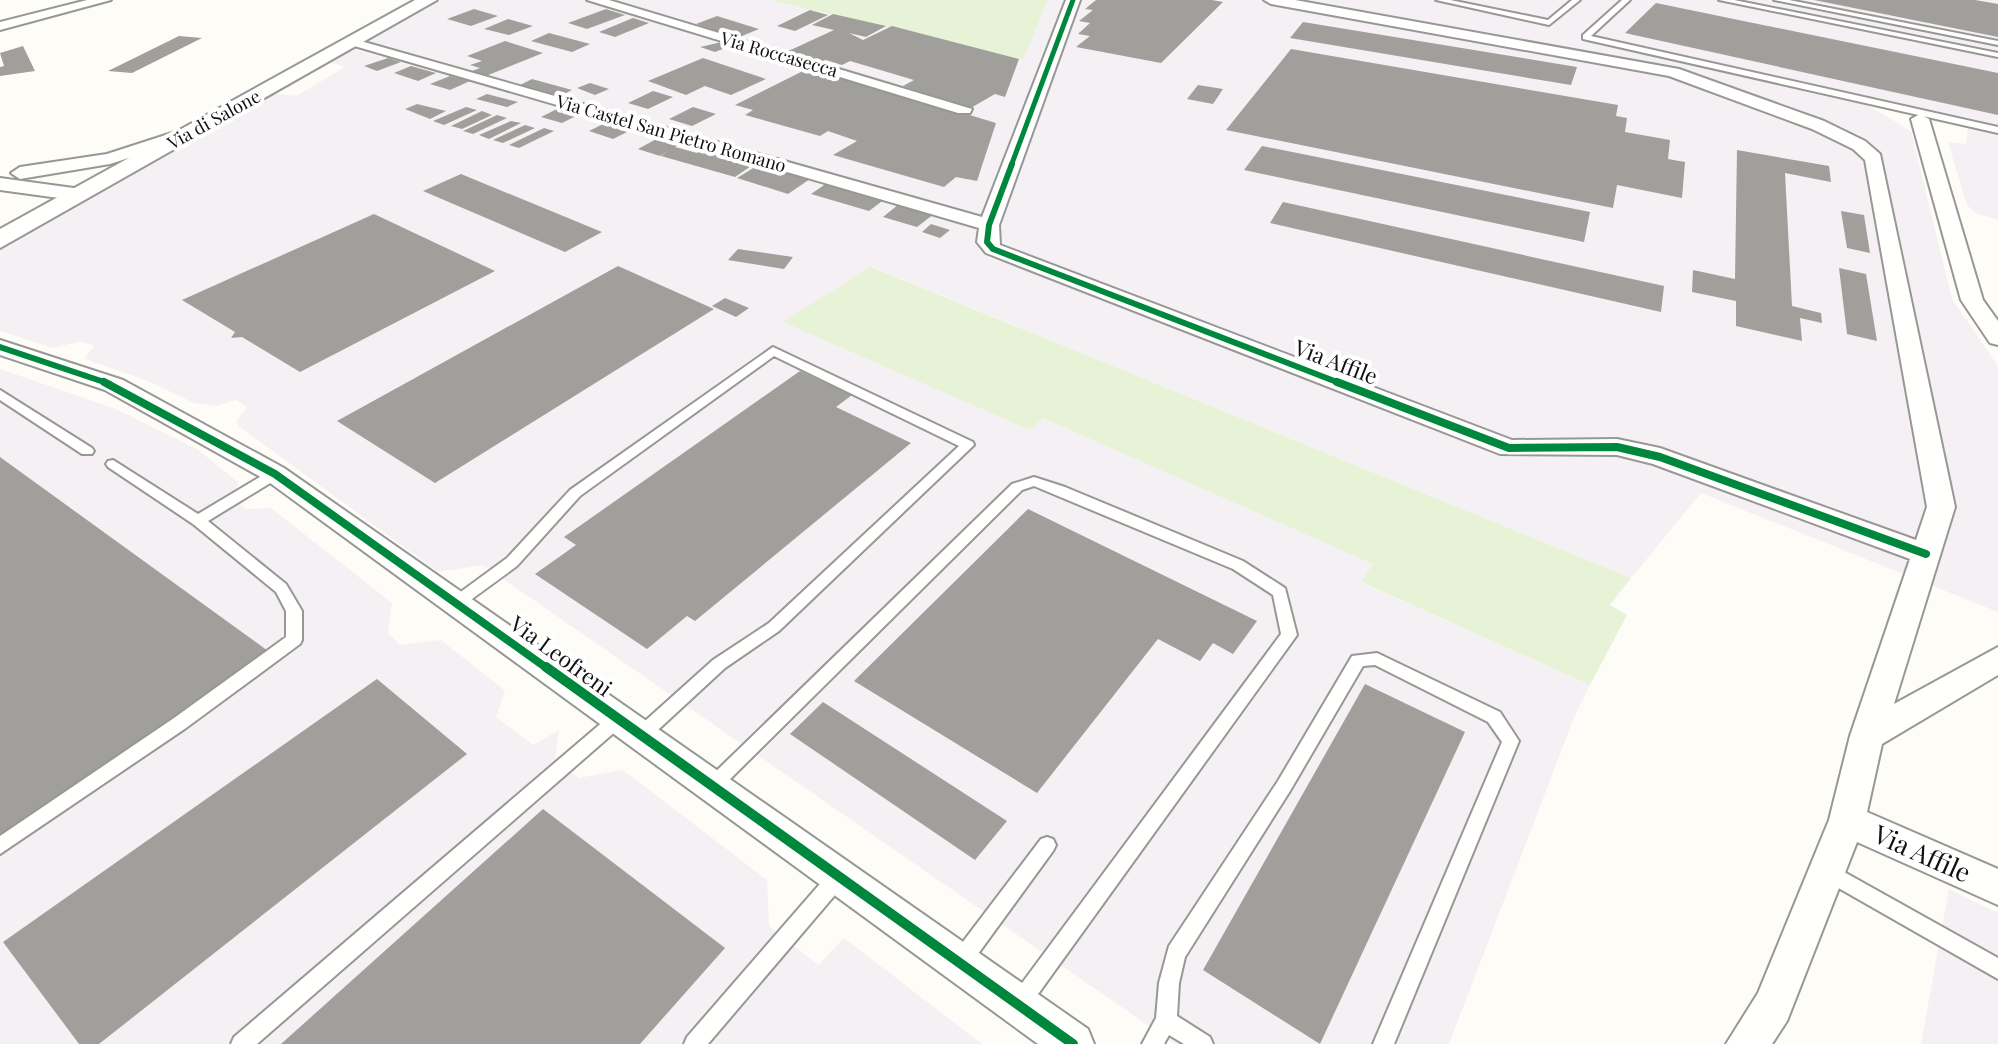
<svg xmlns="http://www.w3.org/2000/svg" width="1998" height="1044" font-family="'Playfair Display',serif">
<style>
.industrial{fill:#f5f0f3}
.green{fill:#e7f3d7}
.building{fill:#a19f9c}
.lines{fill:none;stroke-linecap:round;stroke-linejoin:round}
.service-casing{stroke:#979795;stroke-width:4}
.minor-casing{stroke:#979795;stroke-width:4}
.tertiary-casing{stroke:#979795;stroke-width:4}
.service{fill:#fffffe;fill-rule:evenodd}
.minor{fill:#fffffe;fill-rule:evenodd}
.tertiary{fill:#fffffe;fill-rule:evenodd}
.cycleway-far3-casing{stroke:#fff;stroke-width:8}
.cycleway-far2-casing{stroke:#fff;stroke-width:10}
.cycleway-far1-casing{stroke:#fff;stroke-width:13}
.cycleway-casing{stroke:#fff;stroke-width:15}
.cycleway-far3{stroke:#00873e;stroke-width:5}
.cycleway-far2{stroke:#00873e;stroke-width:6}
.cycleway-far1{stroke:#00873e;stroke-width:8}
.cycleway{stroke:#00873e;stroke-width:10}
.labels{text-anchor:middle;stroke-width:8;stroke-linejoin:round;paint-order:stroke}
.far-street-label{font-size:18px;fill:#111;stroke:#fff}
.street-label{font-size:22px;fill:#111;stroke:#fff}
.near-street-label{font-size:26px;fill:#111;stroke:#fff}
</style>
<rect width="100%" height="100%" fill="#fdfcf7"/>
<path class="industrial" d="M441 0H582L660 24 670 20 605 0H769L1022 60 1048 0H1998V220L1976 213 1967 205 1948 142 1966 144 1968 127 1867 105 1911 131 1952 299 1998 366V612L1701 493 1631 578 872 267 1029 430 1043 418 1374 564 1362 583 1590 685 1575 715 1449 1044H1175L483 565 438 572 240 427 236 422 247 407 236 400 216 406 194 403 148 381 88 360 85 358 94 346 81 341 53 348 0 331V246L272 93 296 96 345 67 330 62 353 49 823 181 364 42Z
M0 369 116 409 197 449 239 483 231 497 246 509 271 508 392 603 388 633 400 645 441 640 505 691 496 717 533 745 559 730 555 759 579 778 623 770 767 880 769 926 818 965 844 938 982 1044H0Z
M1949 889 1998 913V1044H1921Z"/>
<path class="green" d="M769 0H1048L1023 60Z
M871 267 1631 578 1610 605 1627 615 1590 685 1361 582 1373 564 1043 418 1030 430 783 322Z"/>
<path class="building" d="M1096 0H1212L1223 2 1161 63 1076 47 1090 36 1078 34 1090 23 1079 21 1093 10 1085 9Z
M1814 0H1975L1998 4V37Z
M1656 3 1998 73V115L1625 33Z
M474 9 498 16 471 26 447 19Z
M606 9 625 15 587 29 568 23Z
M810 10 828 15 795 31 777 26Z
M833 14 886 26 866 37 849 33 863 40 892 26 1019 59 1005 97 995 94 969 109 903 86 914 80 850 61 842 65 826 60 819 63 784 53 834 30 812 25Z
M717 16 759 29 737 38 696 24Z
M633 18 649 23 615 37 599 32Z
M508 19 533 26 509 35 484 29Z
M1303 22 1577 67 1571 85 1290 38Z
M549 33 590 44 572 52 531 41Z
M179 36 202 38 132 73 108 71Z
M505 41 543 53 486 76 472 71 480 68 470 65 482 61 467 56Z
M726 41 736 44 715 52 700 47Z
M23 46 35 71 0 76V67L4 66 0 53Z
M1291 49 1618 105 1616 116 1627 118 1625 132 1670 140 1668 159 1685 162 1682 198 1617 185 1613 208 1226 130Z
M388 58 401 62 377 71 364 66Z
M703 58 766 79 731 95 705 86 686 95 648 81Z
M411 66 436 73 418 81 394 73Z
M811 67 996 123 977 181 956 177 944 187 833 155 857 141 828 131 820 136 745 115 753 110 735 105Z
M450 76 470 81 450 90 430 84Z
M532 79 572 90 558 97 518 86Z
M590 83 609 89 595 95 577 88Z
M1198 85 1223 89 1213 104 1187 99Z
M653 91 673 97 648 109 628 103Z
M487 94 518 102 507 107 476 99Z
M417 104 446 111 430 119 405 109Z
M466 107 477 110 444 125 433 121Z
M561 107 582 113 562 123 541 117Z
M693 107 716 114 692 126 669 119Z
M482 111 492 115 462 129 451 126Z
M497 115 507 118 473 134 463 131Z
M511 121 521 123 489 139 479 135Z
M609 121 633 129 613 139 589 131Z
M525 125 535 128 503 143 493 140Z
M544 128 554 131 519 148 509 145Z
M662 136 684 142 675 147 697 153 702 150 754 164 735 177 661 156 668 151 660 156 638 149Z
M1262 146 1590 212 1584 242 1244 170Z
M1737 150 1829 166 1831 182 1785 173 1792 306 1821 313 1822 323 1800 318 1802 341 1736 326V301L1692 292 1693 270 1735 279Z
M760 164 810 179 788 194 737 178Z
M461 174 602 232 565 252 423 191Z
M827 183 885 199 869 211 811 194Z
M1283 202 1664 286 1661 312 1270 223Z
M899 204 934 214 917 227 883 217Z
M1841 211 1864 215 1870 253 1847 248Z
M374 214 495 271 300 372 242 337 231 338 235 332 182 300Z
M931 224 950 230 940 238 922 232Z
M738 249 793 257 784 269 728 260Z
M618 266 714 309 435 483 337 421Z
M1839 268 1866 274 1877 341 1847 334Z
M725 298 749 308 736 317 712 306Z
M800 371 852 395 836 407 911 443 695 621 687 616 647 649 535 574 576 545 564 537Z
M0 457 268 651 0 838Z
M1028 509 1257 621 1233 654 1213 643 1200 661 1158 639 1037 793 854 681Z
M377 679 467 754 99 1044H79L3 942Z
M1365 684 1465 732 1320 1044 1203 970Z
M823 702 1007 821 975 860 790 734Z
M543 809 725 948 640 1044H281Z"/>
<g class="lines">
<defs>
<path id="service" d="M1436 0H1450L1548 20 1572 0H1580L1549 25Z
M1622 0H1630L1591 36 1998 127V133L1583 39V35Z
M1719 0H1734L1998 53V57Z
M1774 0H1789L1998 41V45Z
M773 347 973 442 974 445 779 631 725 668 647 740 641 742 635 740 633 735 635 730 713 660 769 623 959 446 774 356 580 496 517 566 461 607H451L448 603 451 599 507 558 570 490Z
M0 390 92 448 94 451 92 454H82L0 400Z
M113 460 198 514 270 471H280L282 474 280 477 208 521 286 584 302 611V640L300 644 186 728 0 854V836L174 718 286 637V611L276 592 193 524 108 467 106 464 108 461Z
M1034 477 1065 487 1243 561 1285 588 1297 635 1028 1008 1021 1011 1014 1008 1011 1001 1014 994 1281 634 1273 595 1233 569 1034 486 1022 490 718 791 712 794 706 791 703 786 706 781 1012 484Z
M1377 653 1500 712 1519 741 1394 1044H1373L1502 742 1488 722 1375 665 1363 666 1290 791 1185 957 1179 983 1177 1016 1210 1037 1213 1044H1184L1169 1035 1164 1044H1142L1156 1018 1159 983 1169 946 1278 781 1352 656Z
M618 712 624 714 626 719 624 724 257 1044H231L234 1037 612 714Z
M1047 837 1053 839 1056 845 1053 851 967 969 960 972 953 969 950 962 953 955 1041 839Z
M1828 863 1998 958V979L1821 878 1819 872 1821 866Z
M839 867 846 870 848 876 846 882 708 1044H684L687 1037 832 870Z"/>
<path id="minor" d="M87 0H111L0 30V22Z
M587 0H609L972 109 970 113H958Z
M1066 0H1080L999 225 1000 245 1512 440 1617 439 1660 448 1916 540 1927 507 1865 160 1853 149 1812 129 1669 76 1271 4 1264 0H1295L1679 69 1824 121 1865 141 1880 154 1955 507 1894 704 1998 647V675L1882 744 1867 812 1998 869V905L1857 842 1787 1021 1772 1044H1726L1758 993 1829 820 1850 736 1910 559 1653 464 1617 455 1500 454 986 253 977 242 979 228 344 43 357 40 982 217Z
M1920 114 1929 119 1983 300 1998 321V345L1990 343 1961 300 1911 119Z
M178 131 187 136 184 140 110 164 20 179 11 173 20 167 107 154Z
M0 178 81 189 91 195 81 201 0 190Z
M0 340 123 380 284 468 1088 1029 1094 1044H1038L266 480 105 390 0 355Z"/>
<path id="tertiary" d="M415 0H437L0 248V229Z"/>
</defs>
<use href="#service" class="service-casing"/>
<use href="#minor" class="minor-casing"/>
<use href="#tertiary" class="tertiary-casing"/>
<use href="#service" class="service"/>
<use href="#minor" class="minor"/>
<use href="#tertiary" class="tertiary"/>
<defs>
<path id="cycleway-far3" d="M1011 166 1073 0"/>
<path id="cycleway-far2" d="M1012 164 989 225 987 242 993 249 1342 384
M0 347 110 384"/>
<path id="cycleway-far1" d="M104 382 275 474 548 669
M1337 382 1509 448 1617 447 1660 457 1926 554"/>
<path id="cycleway" d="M546 667 1073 1044"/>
</defs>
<use href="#cycleway-far3" class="cycleway-far3-casing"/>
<use href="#cycleway-far2" class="cycleway-far2-casing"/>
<use href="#cycleway-far1" class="cycleway-far1-casing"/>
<use href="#cycleway" class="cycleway-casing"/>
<use href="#cycleway-far3" class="cycleway-far3"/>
<use href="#cycleway-far2" class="cycleway-far2"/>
<use href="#cycleway-far1" class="cycleway-far1"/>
<use href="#cycleway" class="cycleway"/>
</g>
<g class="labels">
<g class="far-street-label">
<text transform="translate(779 55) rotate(16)" y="6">Via Roccasecca</text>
<text transform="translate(214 120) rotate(-29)" y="6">Via di Salone</text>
<text transform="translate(671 134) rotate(16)" y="6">Via Castel San Pietro Romano</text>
</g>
<g class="street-label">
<text transform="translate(1336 362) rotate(21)" y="8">Via Affile</text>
<text transform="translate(561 656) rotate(36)" y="8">Via Leofreni</text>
</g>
<g class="near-street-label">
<text transform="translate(1922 854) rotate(24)" y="9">Via Affile</text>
</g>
</g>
</svg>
